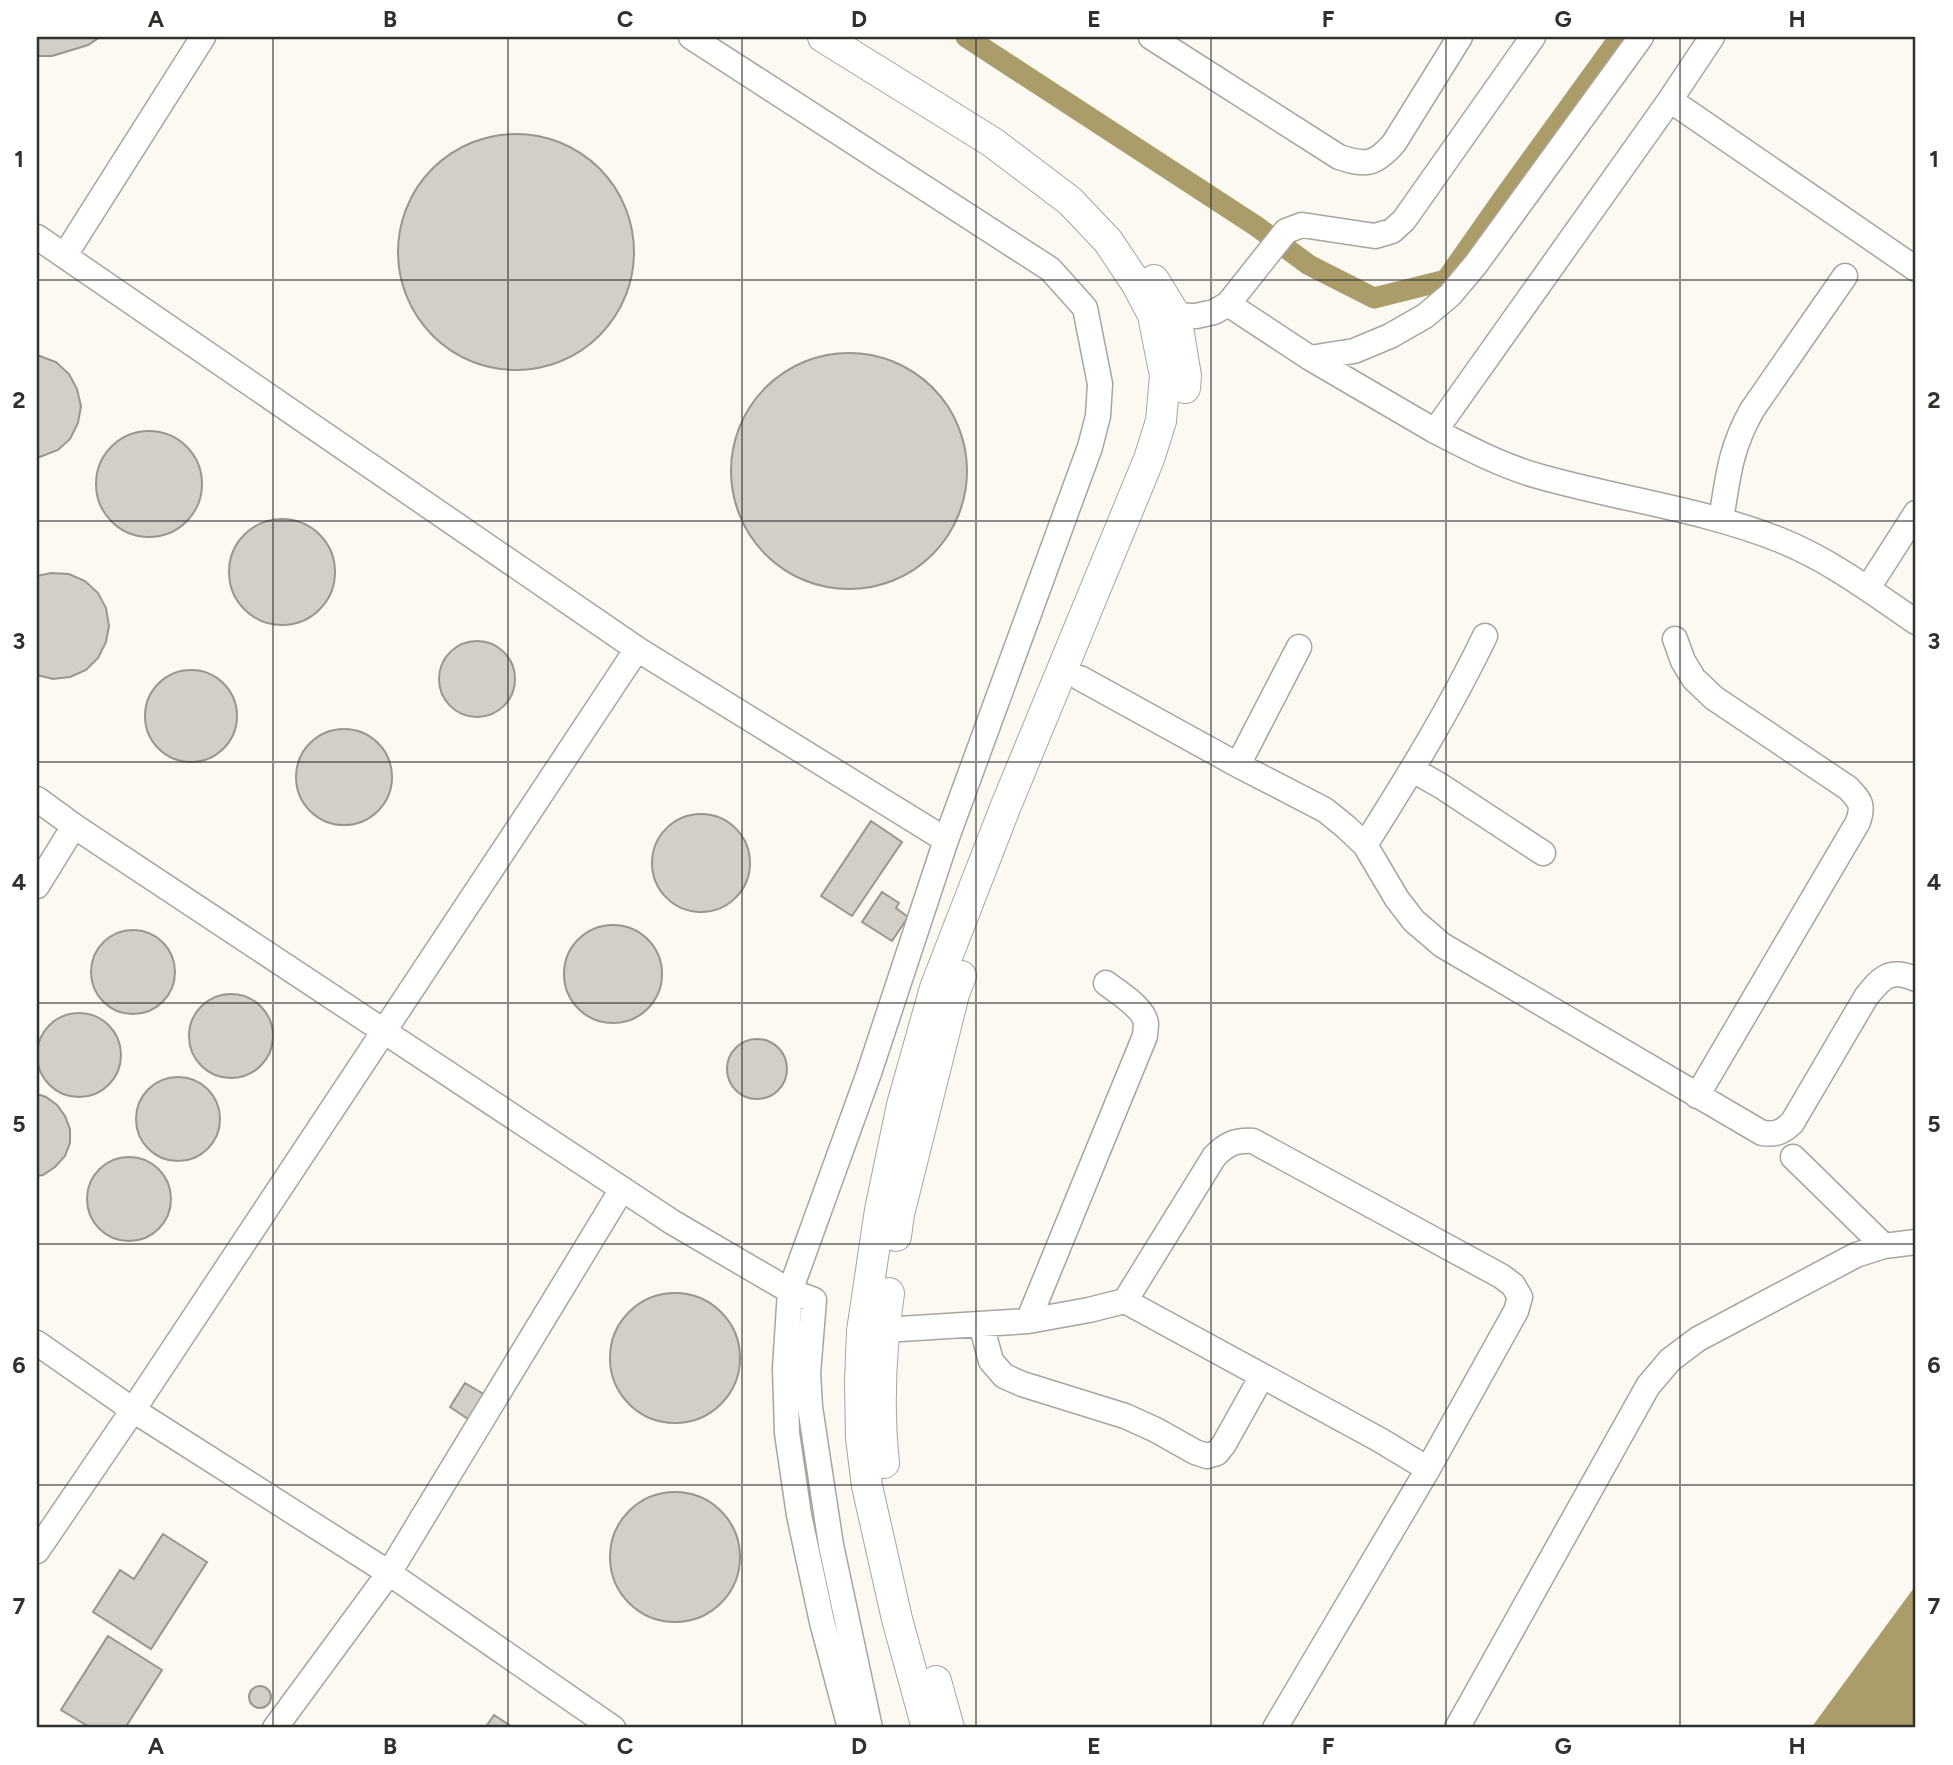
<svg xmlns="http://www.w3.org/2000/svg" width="1953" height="1765" font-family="Figtree,sans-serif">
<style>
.water{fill:#ab9d6a}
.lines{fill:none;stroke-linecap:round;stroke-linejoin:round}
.canal{stroke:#ab9d6a;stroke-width:21}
.building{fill:#d1cfc8;stroke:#98968f;stroke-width:2}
.minor-casing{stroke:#a7a59e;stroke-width:27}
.major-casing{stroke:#a7a59e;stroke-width:32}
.minor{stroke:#fff;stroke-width:24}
.major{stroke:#fff;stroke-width:30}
.grid{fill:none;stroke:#31302d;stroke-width:2;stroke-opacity:0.55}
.neatline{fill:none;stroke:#31302d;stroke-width:2.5}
.grid-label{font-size:23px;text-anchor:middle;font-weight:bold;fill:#31302d}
</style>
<rect width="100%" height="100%" fill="#fbf9f2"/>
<path class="water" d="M1916 1585V1728H1811Z"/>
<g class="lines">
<path class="canal" d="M966 37 1256 226 1309 265 1374 298 1446 280 1504 197 1620 37"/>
</g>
<path class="building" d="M37 37H100L88 45 52 56H37Z
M398 252a118 118 0 1 1 236 0a118 118 0 1 1-236 0Z
M731 471a118 118 0 1 1 236 0a118 118 0 1 1-236 0Z
M37 355 56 362 69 374 77 389 81 406 78 423 70 439 58 450 37 458Z
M96 484a53 53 0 1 1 106 0a53 53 0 1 1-106 0Z
M229 572a53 53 0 1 1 106 0a53 53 0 1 1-106 0Z
M51 573 69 574 85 581 98 593 106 608 109 626 106 642 98 658 86 670 70 677 53 679 37 675V576Z
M439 679a38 38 0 1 1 76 0a38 38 0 1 1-76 0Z
M145 716a46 46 0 1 1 92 0a46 46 0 1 1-92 0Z
M296 777a48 48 0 1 1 96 0a48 48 0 1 1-96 0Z
M652 863a49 49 0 1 1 98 0a49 49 0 1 1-98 0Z
M871 821 902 842 852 916 821 896Z
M882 892 899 903 896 908 908 917 892 941 862 922Z
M564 974a49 49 0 1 1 98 0a49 49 0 1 1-98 0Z
M91 972a42 42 0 1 1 84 0a42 42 0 1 1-84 0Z
M189 1036a42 42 0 1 1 84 0a42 42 0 1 1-84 0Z
M37 1055a42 42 0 1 1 84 0a42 42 0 1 1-84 0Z
M727 1069a30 30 0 1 1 60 0a30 30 0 1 1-60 0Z
M136 1119a42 42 0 1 1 84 0a42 42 0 1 1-84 0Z
M37 1094 46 1097 57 1105 65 1116 70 1129V1143L65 1156 55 1167 43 1175 37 1176Z
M87 1199a42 42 0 1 1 84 0a42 42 0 1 1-84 0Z
M610 1358a65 65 0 1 1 130 0a65 65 0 1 1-130 0Z
M465 1383 487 1396 471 1421 450 1407Z
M610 1557a65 65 0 1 1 130 0a65 65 0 1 1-130 0Z
M163 1534 207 1562 151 1649 93 1612 120 1570 134 1579Z
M108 1636 162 1670 125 1728H91L61 1710Z
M249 1697a11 11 0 1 1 22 0a11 11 0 1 1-22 0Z
M494 1715 514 1728H485Z"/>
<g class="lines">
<defs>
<path id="minor" d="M691 37 1050 269 1085 308 1100 384 1098 416 1090 447 946 840 869 1073 790 1291 785 1368 787 1433 799 1515 822 1622 850 1728
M1151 37 1339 157C1366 166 1375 165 1394 143L1460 37
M1670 100 1916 269
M37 237 637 649 133 1410 37 1551
M65 255 203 37
M1228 304 1310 358 1435 431 1670 100 1712 37
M1159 315 1196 316 1214 312 1228 304 1286 231 1302 225 1375 236 1392 231 1404 220 1533 37
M1310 358 1354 351 1390 336 1425 316 1450 295 1476 264 1641 37
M1435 431C1468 448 1502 466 1538 476 1618 499 1702 509 1780 540 1830 560 1872 592 1916 622
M1721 520C1728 477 1730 449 1752 410L1845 276
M1868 588 1916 513
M1675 639 1683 661 1694 679 1714 698 1848 788C1860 801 1864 804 1858 822L1697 1096
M637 649 946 840
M1080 678 1238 765 1325 810 1346 827 1365 845 1397 899 1414 921 1442 945 1762 1133C1776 1135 1782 1132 1792 1123L1866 997C1882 977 1890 968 1916 979
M1238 765 1299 647
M1413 770 1441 786 1543 853
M37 799 74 826 672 1222 790 1291 814 1300 808 1373 810 1407 831 1545 870 1728
M1365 845C1408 777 1450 709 1485 636
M37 886 74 826
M1793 1157 1884 1246
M1125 1301 1214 1157C1226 1144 1235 1140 1253 1141L1501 1276 1513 1285 1520 1297 1516 1311 1428 1469 1275 1728
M1028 1321 1145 1036C1145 1032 1146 1028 1146 1024 1145 1008 1117 992 1106 983
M981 1324 991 1361 1004 1376 1022 1384 1125 1416 1156 1430 1195 1452 1207 1456 1217 1453 1224 1444 1262 1376
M884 1330 1028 1321 1089 1310 1125 1301 1380 1440 1428 1469
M37 1343 133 1410 389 1573 613 1728
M275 1728 389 1573 622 1189
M1457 1728 1648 1386 1670 1360 1698 1339 1856 1255 1884 1246 1916 1242"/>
<path id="major" d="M823 37 992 142 1070 201 1108 241 1136 283 1153 315 1165 376 1161 421 1149 459 1005 808 935 988 902 1105 880 1210 862 1331 860 1383 861 1438 867 1486 897 1619 927 1728
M1154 280 1176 316 1186 376 1185 388
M896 1236 899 1214 954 994 961 976
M884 1463C878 1407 881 1348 889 1293
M936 1681 949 1728"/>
</defs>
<use href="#minor" class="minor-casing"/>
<use href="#major" class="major-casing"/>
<use href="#minor" class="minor"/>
<use href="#major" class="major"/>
</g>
<path class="grid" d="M273 37V1728M508 37V1728M742 37V1728M976 37V1728M1211 37V1728M1446 37V1728M1680 37V1728M37 280H1916M37 521H1916M37 762H1916M37 1003H1916M37 1244H1916M37 1485H1916"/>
<rect width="1953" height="1765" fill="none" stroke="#ffffff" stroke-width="77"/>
<rect x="38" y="38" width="1876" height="1688" class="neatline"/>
<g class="grid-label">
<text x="156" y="27">A</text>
<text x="390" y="27">B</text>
<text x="625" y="27">C</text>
<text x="859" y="27">D</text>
<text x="1094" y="27">E</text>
<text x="1328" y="27">F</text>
<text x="1563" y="27">G</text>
<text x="1797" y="27">H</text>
<text x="19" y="167">1</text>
<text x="1934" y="167">1</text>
<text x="19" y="408">2</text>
<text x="1934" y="408">2</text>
<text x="19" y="649">3</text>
<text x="1934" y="649">3</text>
<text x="19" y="890">4</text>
<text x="1934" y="890">4</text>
<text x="19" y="1132">5</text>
<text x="1934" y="1132">5</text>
<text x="19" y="1373">6</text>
<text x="1934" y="1373">6</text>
<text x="19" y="1614">7</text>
<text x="1934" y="1614">7</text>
<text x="156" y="1754">A</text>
<text x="390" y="1754">B</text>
<text x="625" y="1754">C</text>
<text x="859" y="1754">D</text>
<text x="1094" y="1754">E</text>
<text x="1328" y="1754">F</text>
<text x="1563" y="1754">G</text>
<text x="1797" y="1754">H</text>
</g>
</svg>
